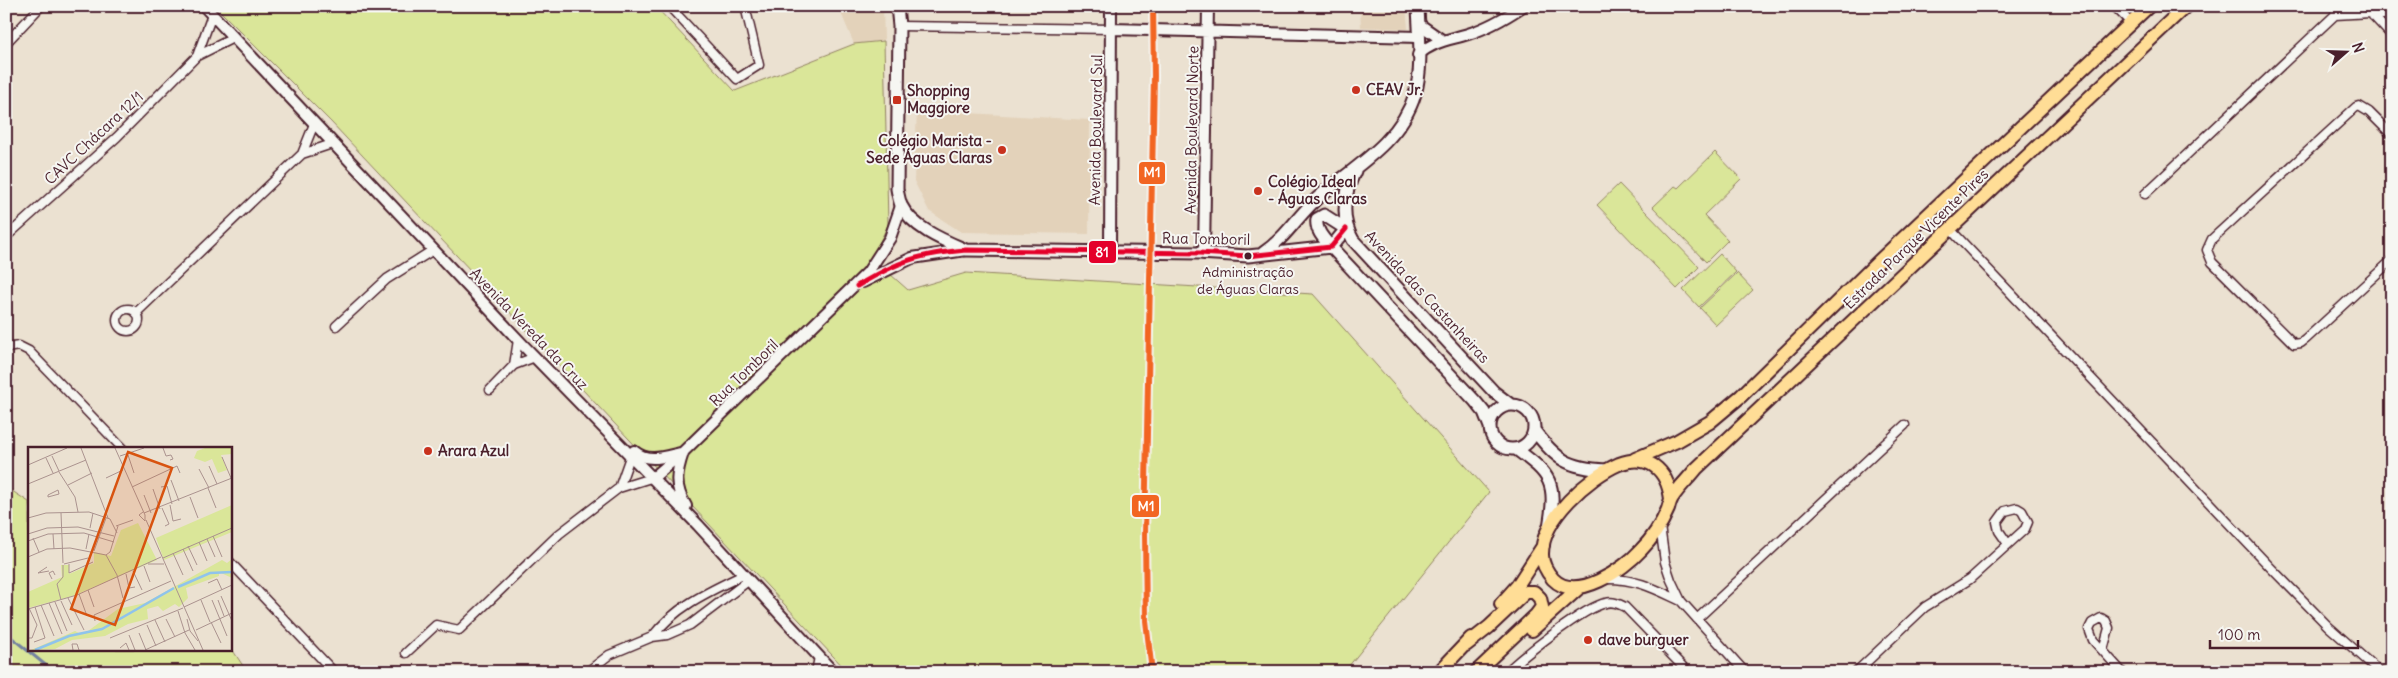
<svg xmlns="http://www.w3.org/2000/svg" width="2398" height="678" font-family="Delius,sans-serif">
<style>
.built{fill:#e3d2ba}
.green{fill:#dae699;stroke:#928262}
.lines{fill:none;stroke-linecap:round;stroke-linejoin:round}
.stream{stroke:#73819f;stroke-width:3}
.minor-casing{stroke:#4a1f2b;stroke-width:11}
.tertiary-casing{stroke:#4a1f2b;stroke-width:14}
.secondary-casing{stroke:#4a1f2b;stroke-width:15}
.primary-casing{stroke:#4a1f2b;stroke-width:16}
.minor{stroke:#f6f6f2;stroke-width:8}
.tertiary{stroke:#f6f6f2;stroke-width:10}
.secondary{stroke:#f6f6f2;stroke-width:11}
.primary{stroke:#ffdd96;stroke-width:12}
.bus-1-casing{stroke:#f6f6f2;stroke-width:9}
.bus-1{stroke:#e4002b;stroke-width:5}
.metro-1-casing{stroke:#f6f6f2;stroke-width:10}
.metro-1{stroke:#f26522;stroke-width:6}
.poi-dot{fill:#c8321e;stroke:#f6f6f2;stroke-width:2}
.bus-dot{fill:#4a1f2b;stroke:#f6f6f2;stroke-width:2}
.labels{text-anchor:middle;stroke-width:4;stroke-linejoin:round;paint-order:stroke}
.bus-label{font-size:14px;fill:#4a1f2b;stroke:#f6f6f2}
.poi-label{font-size:15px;font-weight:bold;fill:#4a1f2b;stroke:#f6f6f2;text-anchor:start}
.street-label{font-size:15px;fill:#4a1f2b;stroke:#f6f6f2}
.inset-river{fill:none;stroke:#8fc3ec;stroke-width:2.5}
.inset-road{fill:none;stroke:#ab938f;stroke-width:1}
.view{fill:#d8530f;fill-opacity:0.15;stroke:#d8530f;stroke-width:2.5}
.inset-edge{fill:none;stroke:#4a1f2b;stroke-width:2.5}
.line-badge{stroke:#f6f6f2;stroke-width:2}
.badge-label{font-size:14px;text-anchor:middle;font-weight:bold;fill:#fff}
</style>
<rect width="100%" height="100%" fill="#ebe1d1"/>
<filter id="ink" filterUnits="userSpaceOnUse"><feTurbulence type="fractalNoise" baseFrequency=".02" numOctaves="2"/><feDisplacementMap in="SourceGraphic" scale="10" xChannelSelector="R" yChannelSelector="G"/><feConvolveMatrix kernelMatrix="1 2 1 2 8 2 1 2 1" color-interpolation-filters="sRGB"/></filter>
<g filter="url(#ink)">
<path class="built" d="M838 6H883L884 41 854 44Z
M1360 6H1406L1408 29 1361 27Z
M917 110 1090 120 1089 234 961 232 929 211 914 181Z"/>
<path class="green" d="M215 6H655L735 91 854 44 884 41 888 225 872 258 908 290 966 273 1313 294 1489 492 1344 672H848L331 122Z
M1715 152 1741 179 1704 215 1728 240 1706 262 1653 207 1675 186 1678 188Z
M1619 184 1699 267 1677 289 1597 205Z
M1720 254 1736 272 1699 307 1683 290Z
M1737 273 1753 290 1716 325 1700 308Z
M6 487 29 502V649H230V646L247 672H6Z"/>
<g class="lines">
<path class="stream" d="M6 633 54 672"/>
<defs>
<path id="minor" d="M669 6 737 79 759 65 745 6
M2114 6 2132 24
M2364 6 2392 36
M2335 15 2370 13
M2373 16 2392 14
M899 26 1112 29
M6 43 41 6
M197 56 212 15
M2392 135 2369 112 2359 106 2356 107 2212 239 2207 250 2212 262 2294 344 2301 343 2306 339 2392 260
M302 154 314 124
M2145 194 2335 15 2336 6
M1950 229 2271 568 2328 626 2380 672
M6 237 117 137 197 56 233 38
M117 320a11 11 0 1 1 22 0a11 11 0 1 1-22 0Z
M136 313 302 154 332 144
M336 326 387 279 433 250
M6 348 19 346 29 351 122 448
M514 365 518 340
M490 390 514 365 535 357
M619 488 631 454
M1660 526 1665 562 1671 580 1681 601 1745 672
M230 562 334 672
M1608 579C1637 579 1655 589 1681 601
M1697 619 1905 425
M652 637C676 606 708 592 743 575
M2103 650 2109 628 2106 621 2101 618 2092 623 2089 629 2093 640 2122 672
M406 653 436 625 459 630 559 534 619 488 654 477
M587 672 609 655 652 637 667 635 690 625 748 581
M816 672 819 657
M1506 672C1525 655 1584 607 1606 603 1613 601 1619 604 1625 607L1688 672
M1856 672 1925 607 1970 579 2025 529 2028 522 2022 511 2017 508 2005 511 1997 522 1999 531 2008 544"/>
<path id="tertiary" d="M204 6 523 345 698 525 833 672
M1419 24 1442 40
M1112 29 1418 37
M1418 55C1433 41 1449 40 1468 34 1488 28 1505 18 1523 6
M1110 253 1111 6
M1204 254 1208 6
M863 282 912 258 966 250
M634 451C648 463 663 457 680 453
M683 453C676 473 674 487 686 506
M654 477 683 452 868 272 890 238 901 206"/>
<path id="secondary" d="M897 6 899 26 897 189C898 194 899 200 901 205 912 228 945 241 966 250L1199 253 1248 256 1331 247 1346 229
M1355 171C1344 194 1340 217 1353 240L1494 392 1511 405
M1346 229 1324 215 1317 219C1315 230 1324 239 1331 247L1475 401 1484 412 1490 427
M1263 253C1287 237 1300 212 1322 194 1357 166 1402 139 1415 94 1423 68 1419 34 1418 6
M1490 427a22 22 0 1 1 44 0a22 22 0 1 1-44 0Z
M1534 430C1556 460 1569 468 1606 470
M1516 449C1551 475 1557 482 1549 527"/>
<path id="primary" d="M1635 459 1677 441 1710 422 1741 396 1879 261 2149 6
M1671 499C1667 469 1648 453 1619 464 1589 477 1541 519 1542 555 1542 564 1547 572 1553 579 1576 603 1624 569 1641 550 1652 539 1662 523 1668 509 1669 505 1670 501 1672 498 1678 488 1689 478 1696 469L2186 6
M1501 604 1517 586 1543 546
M1532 630 1580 587
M1466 645 1489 627 1526 592H1534L1540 598 1542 607 1536 615 1476 672
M1439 672 1471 638"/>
</defs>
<use href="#minor" class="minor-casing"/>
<use href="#tertiary" class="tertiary-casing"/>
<use href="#secondary" class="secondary-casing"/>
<use href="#primary" class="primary-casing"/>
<use href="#minor" class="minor"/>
<use href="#tertiary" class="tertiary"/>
<use href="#secondary" class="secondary"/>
<use href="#primary" class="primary"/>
<defs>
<path id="bus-1" d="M857 286C899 261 918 254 966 250L1199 253 1248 256 1331 247 1346 229"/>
</defs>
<use href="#bus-1" class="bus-1-casing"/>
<use href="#bus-1" class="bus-1"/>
<defs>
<path id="metro-1" d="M1152 672 1146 621 1145 535 1154 76 1153 6"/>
</defs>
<use href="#metro-1" class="metro-1-casing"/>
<use href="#metro-1" class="metro-1"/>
</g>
</g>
<g class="poi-dot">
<circle cx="1356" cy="90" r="5"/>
<rect x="892" y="95" width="10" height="10" rx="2.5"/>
<circle cx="1002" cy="150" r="5"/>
<circle cx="1258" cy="191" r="5"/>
<circle cx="428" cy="451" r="5"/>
<circle cx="1588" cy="640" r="5"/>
</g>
<circle class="bus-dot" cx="1248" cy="256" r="4.5"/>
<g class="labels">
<g class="bus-label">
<text x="1248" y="277">Administração<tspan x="1248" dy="17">de Águas Claras</tspan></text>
</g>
<g class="poi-label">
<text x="1366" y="95">CEAV Jr.</text>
<text x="907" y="96">Shopping<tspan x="907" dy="17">Maggiore</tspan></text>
<text x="992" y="146" text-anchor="end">Colégio Marista -<tspan x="992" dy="17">Sede Águas Claras</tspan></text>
<text x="1268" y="187">Colégio Ideal<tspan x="1268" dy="17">- Águas Claras</tspan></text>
<text x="438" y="456">Arara Azul</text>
<text x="1598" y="645">dave burguer</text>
</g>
<g class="street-label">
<text transform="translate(1096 130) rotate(-89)" y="5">Avenida Boulevard Sul</text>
<text transform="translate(1192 130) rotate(-89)" y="5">Avenida Boulevard Norte</text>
<text transform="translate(94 138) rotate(-43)" y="5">CAVC Chácara 12/1</text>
<text transform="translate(1206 239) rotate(1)" y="5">Rua Tomboril</text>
<text transform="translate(1916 239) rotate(-44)" y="5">Estrada Parque Vicente Pires</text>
<text transform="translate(1427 297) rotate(47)" y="5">Avenida das Castanheiras</text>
<text transform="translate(529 329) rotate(46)" y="5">Avenida Vereda da Cruz</text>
<text transform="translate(744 373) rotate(-44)" y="5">Rua Tomboril</text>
</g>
</g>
<g transform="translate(28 447)">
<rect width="204" height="204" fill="#ebe1d1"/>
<path d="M177 1H204V7L193 8 199 23 190 26 184 12 177 15 166 11 169 4ZM204 58V85L136 113 128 91ZM110 76 129 113 45 149 0 161V145L34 130 33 118H41V127L66 116V105L83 109 93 83ZM204 112V131L191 125V129L158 141 160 151 151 160 147 157 135 164 130 159 119 162 120 172 100 177 77 189 44 193 27 202 3 203 47 184 53 187 60 184 90 162 117 156 194 113 199 116Z" fill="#dae699"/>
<path class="inset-river" d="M150 140 182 126 204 125M7 203 41 189 74 182 146 141"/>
<path class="inset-road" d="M53 1 80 71M87 1 117 68V74L111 68 115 65M135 1 138 9 143 8 145 12 142 13M100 8 106 26M24 9 31 24M92 9 116 1M194 10 203 31M18 11 25 26M0 18 39 1M181 19 189 37M171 22 181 41M31 25 47 50 50 65M78 31 95 23M143 33 151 54M0 37 58 13M40 38 64 26M104 40 149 19 152 26M133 40 139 39 144 57M180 41 188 61M125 42 132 62M30 43 31 47 20 50V48ZM116 48 123 66M162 50 170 71M142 58 145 74 153 72M134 61 141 77 137 79M33 66 35 116M116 66 204 31M0 71 18 66 61 65 82 72 89 86M118 73 175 203M88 79 105 73M62 81 65 66M0 87 19 81 50 80 86 89M25 87 26 102M185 89 194 110M5 91 11 105M179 92 187 110M0 94 20 87 56 86 86 95M171 95 179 114M160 99 169 118M58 102 61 87M155 102 165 124M66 104 78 71M145 106 155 128M78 108 89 128 95 151M0 110 19 102 42 101 78 108 82 105 90 79M135 111 204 81M36 117 60 111M41 117V126L65 115M120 117H136M116 119 122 135M19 120 10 126 21 124M105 124 114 143M98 127 101 141 107 140M24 132 21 126 25 124 27 128M180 136 189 132 194 143M60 143 66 160M51 147 59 169M193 149 204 174M40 151 56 183M33 153 29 137 35 130V118M173 153 182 175M184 153 199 189M190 153 196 169M33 154 44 178M27 155 39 184M21 156 34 187M13 158 26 189M156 160 204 138M0 162 49 148 133 110M150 164 157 186 167 203M138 172 147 190M159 172 162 184 170 194M127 173 137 195M67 174 66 168 143 134M183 175 193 196M119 178 128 199M168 183 204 166M111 186 118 203M101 188 107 203M0 191H4L9 178 1 161M82 191 155 161M6 195 17 191 7 160M92 201 98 196 101 203M45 203 44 197H49L51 203M117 203 161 183"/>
<path class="view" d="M100 5 144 21 87 178 43 162Z"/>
<rect width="204" height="204" class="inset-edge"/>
</g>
<g class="line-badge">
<rect x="1138" y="161" width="28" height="24" rx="5" fill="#f26522"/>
<rect x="1088" y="240" width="29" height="24" rx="5" fill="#e4002b"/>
<rect x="1131" y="494" width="29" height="24" rx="5" fill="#f26522"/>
</g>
<g class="badge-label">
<text x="1152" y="177">M1</text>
<text x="1102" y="257">81</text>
<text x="1146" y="511">M1</text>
</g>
<rect width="2398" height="678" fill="none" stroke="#f6f6f2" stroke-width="25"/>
<rect x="12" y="12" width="2373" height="653" fill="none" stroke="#4a1f2b" stroke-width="2" filter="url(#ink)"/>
<g transform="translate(2346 52) rotate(70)" stroke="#f6f6f2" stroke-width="4" paint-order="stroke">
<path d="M0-4L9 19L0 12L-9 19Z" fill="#4a1f2b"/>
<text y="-8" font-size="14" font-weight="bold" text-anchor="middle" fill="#4a1f2b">N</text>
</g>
<path d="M2210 640v8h148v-8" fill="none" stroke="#4a1f2b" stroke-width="2.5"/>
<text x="2218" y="640" font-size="15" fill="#4a1f2b" stroke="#f6f6f2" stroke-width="4" paint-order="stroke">100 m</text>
</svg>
